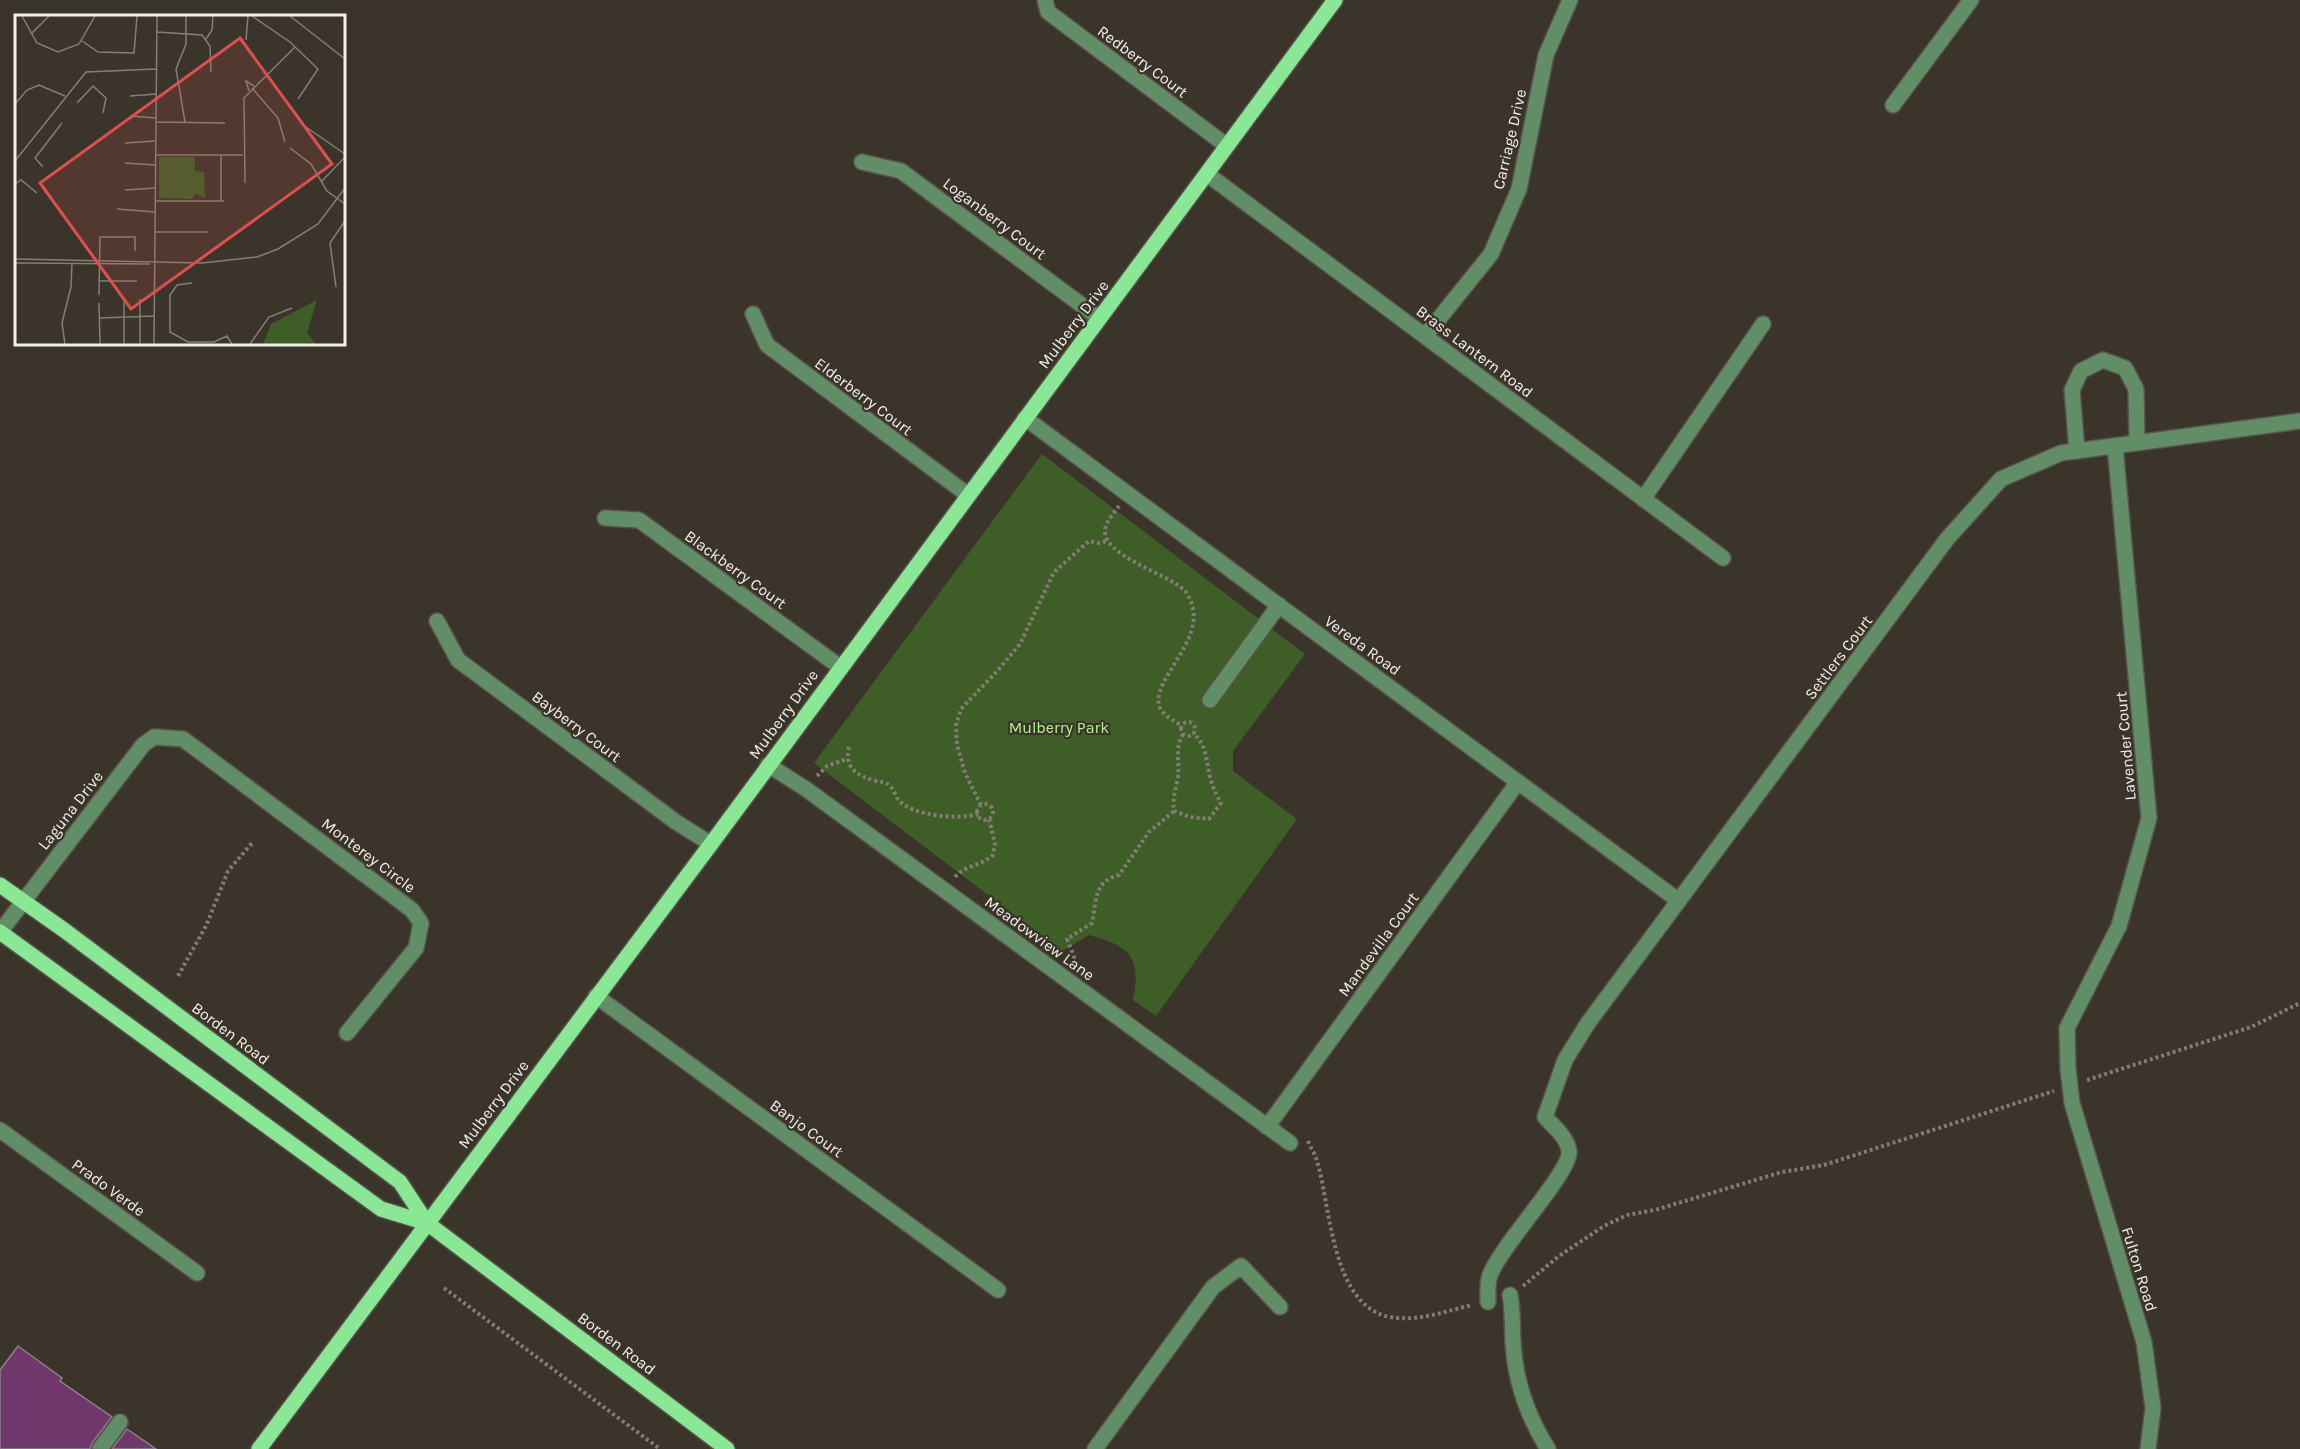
<svg xmlns="http://www.w3.org/2000/svg" width="2300" height="1449" font-family="Karla,sans-serif">
<style>
.green{fill:#3f5e27}
.building{fill:#70376d;stroke:#8c828b;stroke-width:1.5}
.lines{fill:none;stroke-linecap:round;stroke-linejoin:round}
.minor-casing{stroke:#585249;stroke-width:18}
.major-casing{stroke:#585249;stroke-width:18}
.path{stroke:#827c74;stroke-width:4;stroke-dasharray:3 3;stroke-linecap:butt}
.minor{stroke:#628e67;stroke-width:15}
.major{stroke:#8ae795;stroke-width:15}
.labels{text-anchor:middle;stroke-width:4.5;stroke-linejoin:round;paint-order:stroke}
.street-label{font-size:16px;fill:#f3efe9;stroke:#3a342a}
.park-label{font-size:16px;fill:#b7f18f;stroke:#3a342a}
.inset-road{fill:none;stroke:#847f76;stroke-width:1.5}
.view{fill:#dc504f;fill-opacity:0.15;stroke:#dc504f;stroke-width:3}
.inset-edge{fill:none;stroke:#f3efe9;stroke-width:3}
</style>
<rect width="100%" height="100%" fill="#3a342a"/>
<path class="green" d="M1042 454 1305 654 1233 751V771L1297 819 1156 1016 1133 1000C1142 956 1129 946 1089 935L1062 951 814 763Z"/>
<path class="building" d="M18 1346 62 1378 60 1381 112 1417 92 1443 90 1449H0V1370Z
M127 1429 156 1449H112Z"/>
<g class="lines">
<defs>
<path id="minor" d="M1045 0 1048 12 1227 146
M1893 105 1971 0
M862 162 901 171 1099 318
M1207 174 1723 558
M753 314 767 345 968 495
M1425 336 1491 254 1519 189 1546 55 1570 0
M1025 418 1679 901
M2115 446 2149 818 2119 926 2067 1028 2068 1069 2072 1103 2144 1342 2153 1408 2148 1449
M2077 451 2072 390 2081 371 2103 360 2125 368 2136 389 2137 443
M1643 499 1763 324
M605 518 639 520 840 667
M437 621 458 660 676 822 711 844
M1210 700 1279 605
M768 765 806 789 1290 1143
M0 932 143 745 154 737 183 739 412 910 421 923 416 948 347 1033
M596 996 998 1290
M1267 1127 1518 782
M0 1130 197 1273
M1510 1295C1513 1310 1512 1326 1513 1342 1515 1380 1528 1417 1548 1449
M1488 1302C1488 1293 1487 1283 1490 1275 1501 1245 1572 1171 1569 1151 1567 1137 1554 1127 1545 1117L1565 1060 1588 1023 1947 539 2001 479 2061 453 2300 421
M100 1449 120 1422
M1095 1449 1213 1287 1241 1266 1280 1307"/>
<path id="major" d="M0 885 64 930 400 1182 427 1223 727 1449
M0 932 381 1209 427 1223
M259 1449 711 844 1335 0"/>
</defs>
<use href="#minor" class="minor-casing"/>
<use href="#major" class="major-casing"/>
<path class="path" d="M1119 506C1114 513 1106 521 1105 530 1103 556 1168 574 1184 590 1187 592 1189 598 1191 602 1207 641 1148 682 1160 708 1164 716 1175 721 1182 726
M1181 729a7 7 0 1 1 14 0a7 7 0 1 1-14 0Z
M1183 734C1174 751 1180 759 1178 777 1176 789 1172 799 1174 811L1190 817 1209 819 1221 803C1216 794 1212 786 1210 777 1206 760 1207 745 1193 733
M849 747C844 768 857 776 876 781 881 782 885 782 889 785 894 789 895 796 899 800 911 816 960 820 978 814
M817 776 827 766 847 759
M977 812a8 8 0 1 1 16 0a8 8 0 1 1-16 0Z
M981 805 965 773 957 745 956 725 961 709 999 669 1020 644 1054 572 1089 541 1099 543 1108 541
M955 877C967 864 981 866 993 855L995 843 989 819
M1071 964 1074 957 1067 939 1092 923C1097 900 1093 882 1119 875L1149 832 1174 811
M178 976 206 926 228 871 252 843
M2087 1080 2251 1027 2300 1003
M1308 1141C1310 1147 1314 1152 1316 1158 1331 1202 1330 1306 1390 1317 1417 1322 1447 1311 1472 1305
M1523 1286 1559 1256 1604 1226 1627 1215 1655 1210 1782 1172 1824 1165 2054 1091
M444 1288 660 1449"/>
<use href="#minor" class="minor"/>
<use href="#major" class="major"/>
</g>
<g class="labels">
<g class="street-label">
<text transform="translate(1143 61) rotate(37)" y="6">Redberry Court</text>
<text transform="translate(1509 139) rotate(-77)" y="6">Carriage Drive</text>
<text transform="translate(995 218) rotate(37)" y="6">Loganberry Court</text>
<text transform="translate(1073 324) rotate(-53)" y="6">Mulberry Drive</text>
<text transform="translate(1475 351) rotate(37)" y="6">Brass Lantern Road</text>
<text transform="translate(864 396) rotate(37)" y="6">Elderberry Court</text>
<text transform="translate(736 569) rotate(36)" y="6">Blackberry Court</text>
<text transform="translate(1363 645) rotate(36)" y="6">Vereda Road</text>
<text transform="translate(1838 657) rotate(-53)" y="6">Settlers Court</text>
<text transform="translate(783 714) rotate(-54)" y="6">Mulberry Drive</text>
<text transform="translate(577 726) rotate(37)" y="6">Bayberry Court</text>
<text transform="translate(2125 746) rotate(-95)" y="6">Lavender Court</text>
<text transform="translate(70 810) rotate(-52)" y="6">Laguna Drive</text>
<text transform="translate(369 855) rotate(37)" y="6">Monterey Circle</text>
<text transform="translate(1040 938) rotate(36)" y="6">Meadowview Lane</text>
<text transform="translate(1378 944) rotate(-54)" y="6">Mandevilla Court</text>
<text transform="translate(231 1033) rotate(37)" y="6">Borden Road</text>
<text transform="translate(493 1104) rotate(-53)" y="6">Mulberry Drive</text>
<text transform="translate(807 1128) rotate(36)" y="6">Banjo Court</text>
<text transform="translate(109 1187) rotate(36)" y="6">Prado Verde</text>
<text transform="translate(2140 1269) rotate(73)" y="6">Fulton Road</text>
<text transform="translate(617 1343) rotate(37)" y="6">Borden Road</text>
</g>
<g class="park-label">
<text x="1059" y="733">Mulberry Park</text>
</g>
</g>
<g transform="translate(15 15)">
<rect width="330" height="330" fill="#3a342a"/>
<path d="M144 142H180V156L189 157 190 183 181 179 177 184 144 183ZM302 285 292 318 301 329H248L256 309Z" fill="#3f5e27"/>
<path class="inset-road" d="M7 1 22 28 43 37 64 29 80 1M237 1 275 27 303 54 283 84M275 1 330 44M142 17 187 20 195 31 196 57M16 19 34 1M191 24 197 15 198 1M231 25 233 1M67 26 83 37 119 38 122 1M237 73 263 103 270 127M234 76 231 66 239 71M115 81 141 79M62 88 78 71 91 83 88 98M0 89 12 75 24 70 50 81M115 101 141 103M141 107 210 108M170 107 161 54 171 29V1M291 112 330 139M110 128 140 126M275 133 296 149 312 176 330 189M140 140H228M0 146 71 57 141 54M110 148 140 150M28 152 20 143 47 108M306 167 330 142M230 168 229 83 280 32M0 169 6 165 22 178M110 175 140 173M141 186H209M206 186V140M102 194 140 197M140 217H193M0 244 187 248 242 242 263 234 303 209 330 173M0 248 135 249M84 266H122M177 268 162 270 155 280V317L173 327H199L212 321 217 329M321 272 315 228 330 206M84 280 85 222H120V236M84 288 85 329M85 303 139 301M50 329 47 308 56 272 57 248M109 329V285M125 329V284M139 329 142 1M235 329 254 302 277 293"/>
<path class="view" d="M225 23 317 149 116 294 25 168Z"/>
<rect width="330" height="330" class="inset-edge"/>
</g>
</svg>
